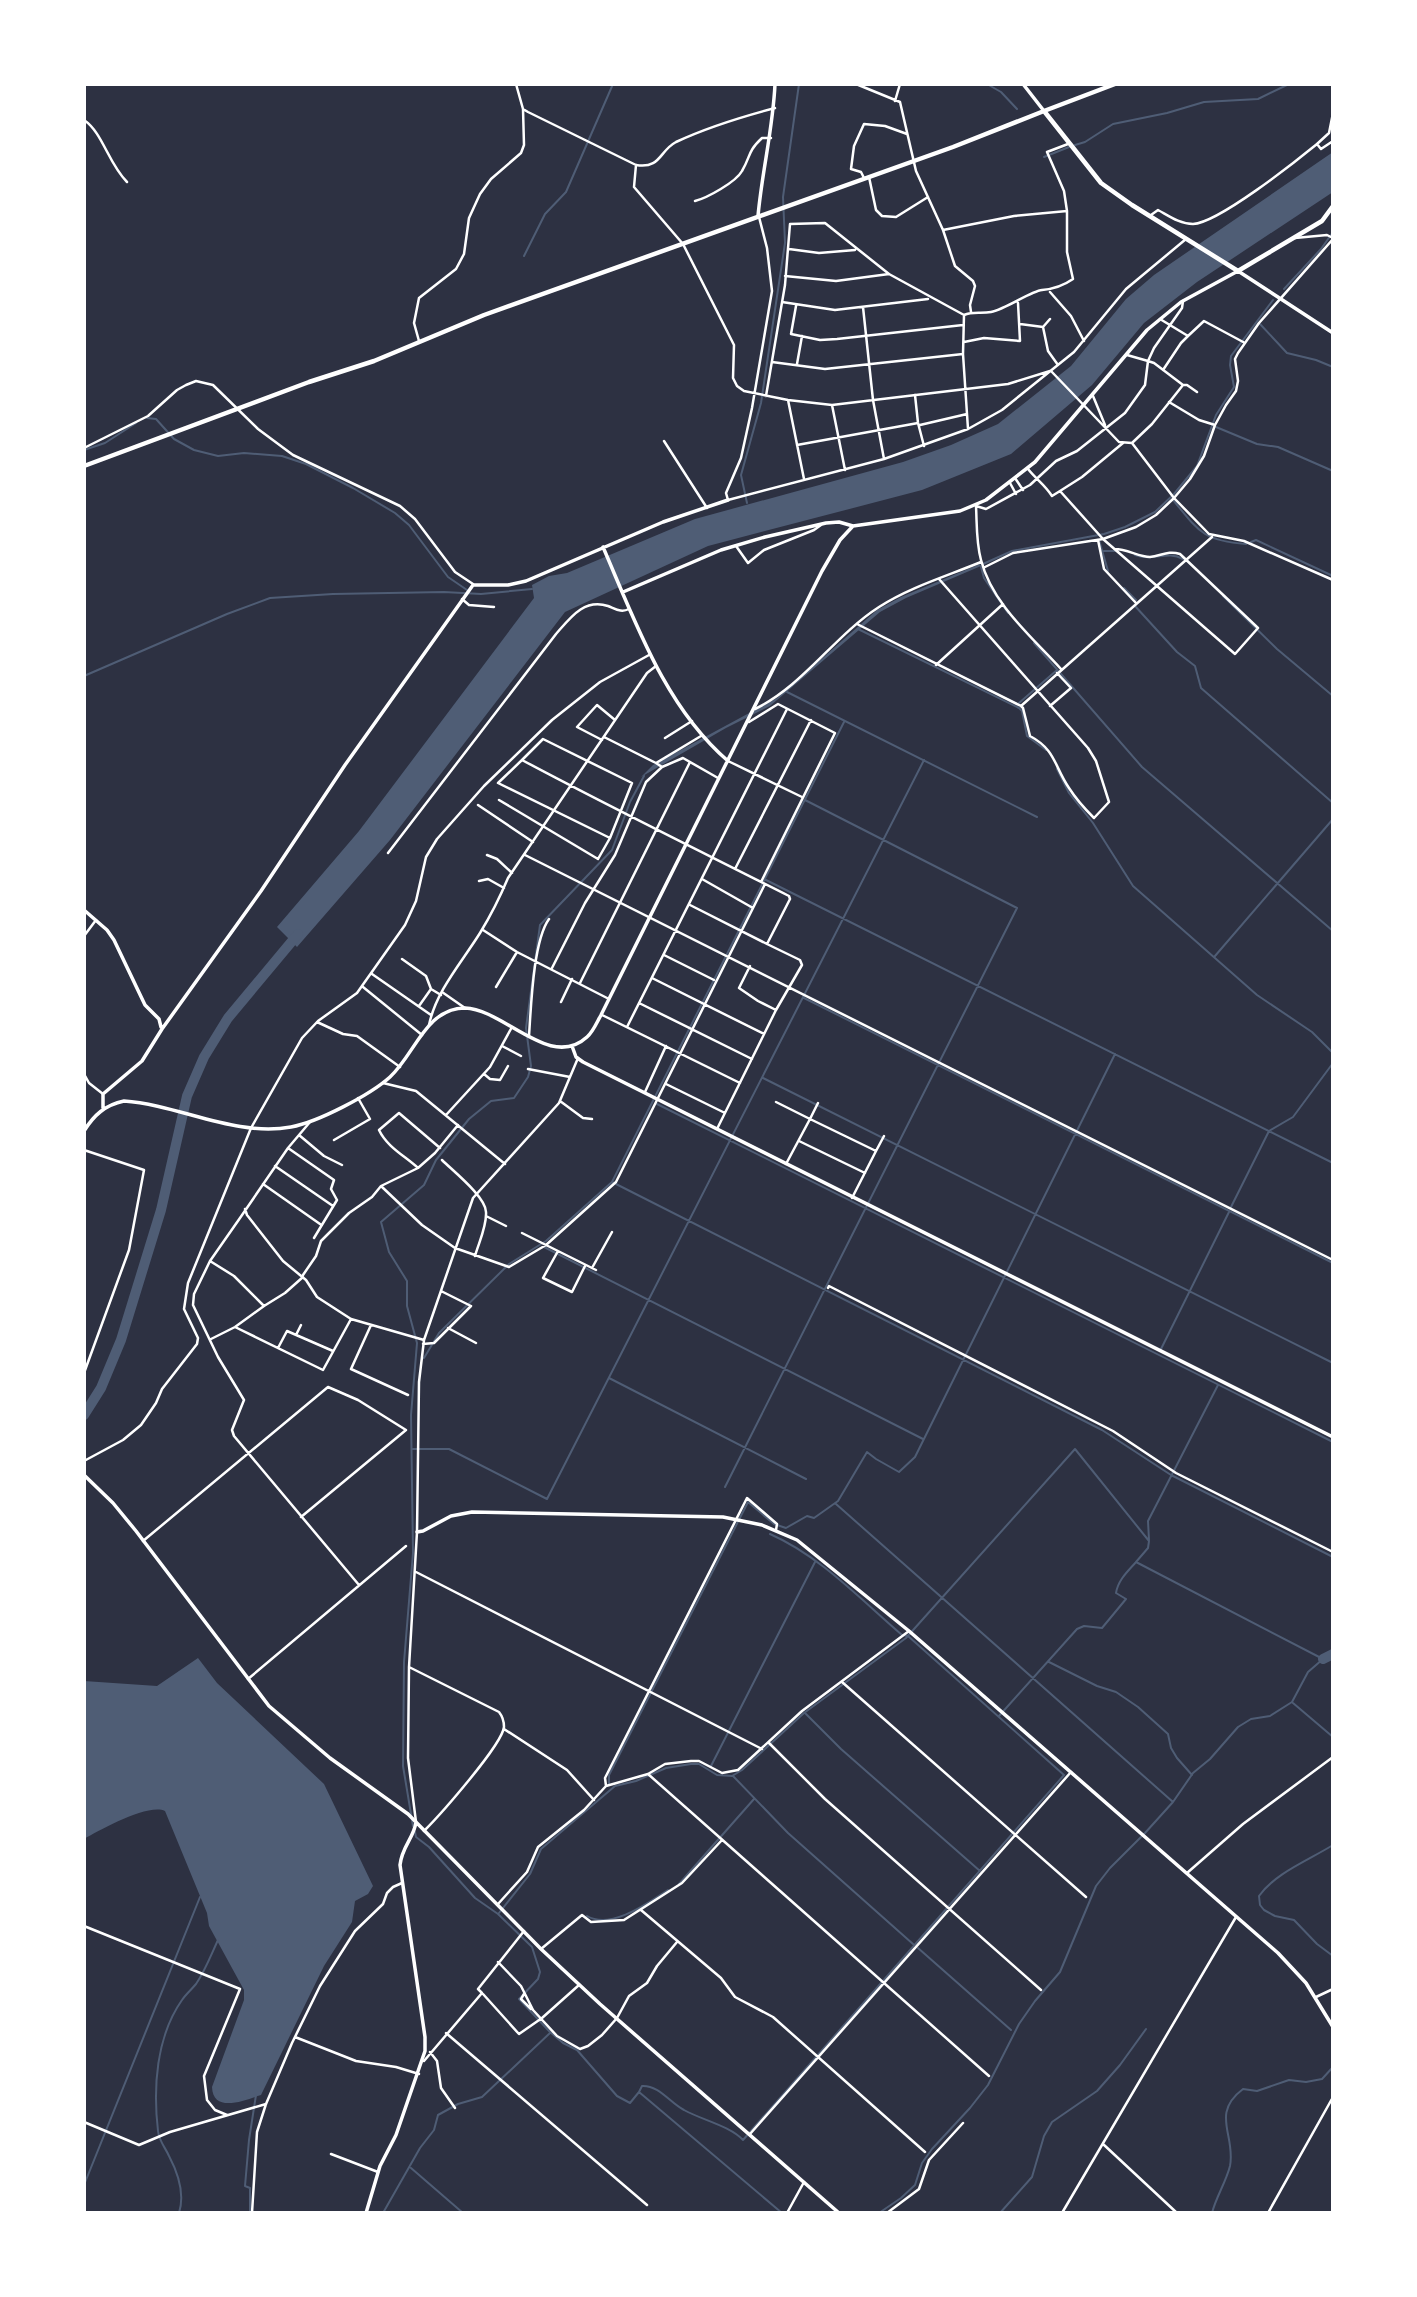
<svg xmlns="http://www.w3.org/2000/svg" width="1417" height="2297" font-family="Inter,sans-serif">
<style>
.water{fill:#4f5d75}
.lines{fill:none;stroke-linecap:round;stroke-linejoin:round}
.stream{stroke:#4f5d75;stroke-width:2}
.river{stroke:#4f5d75;stroke-width:10}
.minor{stroke:#fff;stroke-width:2.5}
.tertiary{stroke:#fff;stroke-width:3.5}
.primary{stroke:#fff;stroke-width:4.5}
</style>
<rect width="100%" height="100%" fill="#2d3142"/>
<path class="water" d="M1333 152V192L1197 282 1144 323 1092 385 1011 454 922 490 708 546 565 612 390 840 297 947 277 927 359 831 534 598 532 585 549 576 567 573 695 519 903 462 951 445 998 424 1071 366 1126 299 1154 275Z
M980 564 981 566 906 598 880 612 770 706 726 728 641 777 653 765 777 698 877 610 901 597Z
M198 1658 217 1683 324 1784 373 1886 368 1894 355 1901 352 1922 324 1966 261 2095C245 2100 213 2114 212 2087L244 2000V1990L209 1926 207 1913 165 1811C148 1803 100 1830 84 1839V1681L157 1686Z"/>
<g class="lines">
<path class="stream" d="M987 84 1001 92 1017 109
M1075 145 1085 142 1113 124 1167 113 1204 102 1258 99 1289 84
M1044 157 1069 147
M524 256 545 214 566 192 613 84
M1284 289 1321 249 1333 232
M1260 324 1287 353 1316 360 1333 367
M147 418 156 419 174 439 194 450 218 456 244 453 282 456 306 464 353 488 395 513 409 525 448 577 467 590
M1216 427 1257 444 1278 447 1333 471
M84 450 105 443 136 423
M1174 501C1199 532 1204 541 1246 544
M747 503 741 475 761 403 785 243 783 197 799 84
M1099 540 1108 571
M1251 542 1256 540 1333 576
M1104 551H1116
M1135 555C1155 562 1166 550 1183 559
M983 564 1012 551 1104 534 1125 527 1155 512 1174 494 1197 466 1216 415 1234 387 1230 365 1231 356 1273 300
M981 567 984 578 1008 613
M1124 588 1136 600 1135 601
M1223 596 1277 649 1333 696
M1135 606 1177 652 1195 666 1201 688 1333 803
M858 629 1019 708 1022 711 1027 736 1046 750
M1034 643 1142 767 1333 931
M84 676 227 614 270 598 333 594 444 592 481 594 532 589
M787 692 1037 817
M1019 703 1057 670
M1057 769 1069 793 1093 823 1133 886 1257 995 1312 1032 1333 1053
M766 880 1333 1163
M1215 956 1333 819
M804 998 1333 1263
M763 1078 1333 1363
M657 1104 1333 1442
M612 1182 1102 1430 1171 1475 1333 1557
M1231 1207 1269 1131 1293 1117 1333 1063
M544 1247 923 1439
M1160 1351 1229 1212
M422 1358H424L439 1333 509 1264 546 1241 612 1182 844 722
M609 1378 806 1479
M413 1449H449L547 1499 924 760
M725 1487 1017 908 805 800
M836 1504 1173 1802
M1149 1540 1148 1521 1218 1385
M1049 1662 1097 1686 1116 1692 1138 1707 1168 1734 1171 1748 1177 1758 1192 1775
M1293 1703 1333 1737
M805 1713 841 1749 980 1871
M999 1716 1077 1629 1084 1626 1102 1628 1126 1599 1116 1593C1118 1580 1128 1571 1136 1562
M711 1766 815 1562
M733 1776 788 1833 913 1944
M609 1785V1775L748 1502 774 1524 786 1528 807 1516 814 1518 838 1501 867 1452 876 1459 899 1472 915 1457 1115 1054
M413 1826 403 1766 404 1662 413 1553 411 1415 417 1343 407 1306V1281L389 1252 381 1222 424 1185 436 1160 469 1119 491 1101 514 1098 528 1077 531 1066 526 1028 540 925 612 850 630 802 644 776
M415 1832 416 1837 429 1847 475 1898 498 1914 532 1947 540 1972 538 1979 519 1999 550 2032 563 2043 577 2050 617 2096 630 2103 639 2092 782 2213
M1333 1845C1309 1860 1275 1873 1259 1896L1260 1905 1264 1910 1275 1916 1294 1920 1317 1944 1333 1956
M679 1884 754 1799
M499 1913 530 1874 541 1849 615 1786 636 1781 666 1768 691 1764H699L717 1775 732 1776 742 1770 804 1713 906 1638 1075 1449 1149 1541 1148 1548 1136 1562 1323 1659 1308 1672 1292 1702 1270 1716 1251 1719 1238 1727 1210 1759 1193 1773 1173 1802 1145 1833 1110 1868 1096 1886 1060 1972 1035 2001 1019 2024 988 2085 970 2108 932 2149 922 2163 915 2185 901 2198 879 2213
M587 1916C611 1930 648 1903 668 1890
M918 1948 1011 2030
M639 2092 642 2086C659 2085 670 2103 684 2110 702 2120 730 2126 743 2140L1064 1775 908 1636 902 1635C860 1599 820 1556 770 1534
M411 2168 463 2213
M84 2185 200 1897
M179 2213C185 2194 178 2173 169 2156 165 2147 159 2141 158 2131 153 2088 156 2037 182 2000 186 1994 191 1990 196 1984 205 1971 211 1955 218 1940
M250 2213V2188L245 2186 249 2140 256 2095
M383 2213 420 2148 434 2130 438 2115 458 2104 482 2097 550 2033
M1000 2213 1032 2177 1044 2136 1052 2122 1097 2091 1120 2065 1146 2029
M1212 2213C1216 2197 1226 2182 1230 2166 1236 2135 1210 2114 1243 2089L1257 2091 1289 2080 1306 2082 1322 2079 1333 2067"/>
<path class="river" d="M84 1415 101 1388 121 1340 161 1210 187 1096 204 1057 228 1018 298 934
M1323 1659 1333 1654"/>
<path class="minor" d="M516 84 523 109 528 112 636 165C661 169 659 151 676 142 708 127 741 117 775 108
M856 84 900 102 916 171 943 230 955 266 973 281 975 286 970 305 971 312
M895 101 900 84
M1333 113 1329 133 1317 144 1321 149 1333 141
M84 120C103 133 108 163 127 182
M636 165 634 187 683 244 734 345 733 378 737 386 744 391 788 400 832 405 1008 384 1050 371
M869 177 876 210 882 216 896 217 928 197
M864 178 861 172 851 169 854 146 864 124 885 126 907 134
M695 201C707 198 736 182 742 171 751 156 747 152 762 138H771
M1151 215 1158 210C1169 216 1180 224 1193 224 1218 223 1295 162 1317 144
M759 217 767 248 772 291 752 408 741 458 726 493 728 500 884 459 968 429 1002 410 1074 352 1126 289 1186 239
M943 230 1014 216 1067 211
M1295 238 1327 235 1333 238
M789 249 819 253 855 250
M785 276 836 281 889 274
M1050 292 1071 316 1084 341
M782 302 835 310 928 299
M796 306 791 334 820 340 837 339 963 325
M863 307 873 400 884 459
M964 315C973 311 981 314 991 312 1006 309 1031 291 1042 290 1054 289 1063 286 1073 279L1067 252V211L1064 191 1047 152 1068 144
M964 315 963 354 968 429
M1050 319 1043 327 1048 351 1058 365
M1160 319 1188 336 1204 321 1245 343
M1020 324 1043 327
M419 341 414 323 419 298 456 269 464 254 469 218 480 194 491 179 521 153 524 145 523 109
M964 342 984 338 1020 341 1018 303
M1127 355 1148 361 1154 348 1182 308 1183 301
M772 362 825 369 963 354
M797 364 802 336
M1163 370 1181 343 1188 336
M1051 371 1119 442 1132 443 1174 498 1209 534 1244 541 1333 580
M1183 385H1187L1197 392
M915 395 918 423 924 446
M766 396 785 285 790 224 825 223 889 274 964 315
M1093 396 1105 425
M788 400 804 479
M1169 402 1199 420 1215 425
M832 405 845 470
M920 425 967 414
M664 441 707 508
M797 445 918 423
M84 448 148 416 177 390 186 385 196 381 213 385 258 429 293 455 400 506 415 519 455 572 473 584
M1028 469C1036 479 1045 485 1052 496L1060 491 1103 539 1235 654 1258 628 1180 554C1168 550 1161 556 1150 557 1139 557 1127 549 1115 549
M1015 478 1023 490
M1010 483 1016 494
M1060 491 1082 477 1123 443
M1098 540 1104 569 1136 603
M736 546 748 563 764 550 814 530 821 525
M985 567 1013 553 1103 539 1136 527 1156 515 1174 498 1190 479 1204 456 1215 425 1226 405 1236 391 1238 381 1235 359 1238 353 1259 323 1333 239
M462 599 469 605 494 607
M857 624 1021 706 1023 708 1030 736C1056 750 1054 766 1069 788 1076 799 1085 809 1094 818L1109 802 1096 761 1088 748 939 579
M936 665 1003 604
M1061 669C1032 637 992 604 981 560 976 542 977 524 976 506L986 509 1030 485 1056 461 1077 451 1125 413 1145 385 1148 361 1154 363 1183 385 1152 424 1132 443
M1021 706 1212 537
M1050 706 1071 688 1057 673
M755 709C803 686 834 636 879 607 910 587 947 576 981 562
M749 722 778 704 835 733 761 882
M604 737 656 763
M665 738 692 721
M602 740 577 727 597 705 615 720
M728 761 802 797
M662 767 683 758 718 778
M499 800 598 859 610 838 498 783 522 760
M478 805 533 842
M610 838 632 783 543 739 522 760C610 807 700 851 789 896L790 899 767 944 800 960 802 965 776 1010 717 1129
M388 853 556 634C570 618 584 598 608 606 616 609 621 613 629 609
M487 855 497 859 512 873
M525 855 1333 1260
M735 869 811 720
M702 879 753 908
M479 881 488 879 504 888
M690 905 767 944
M483 930 517 952 609 999
M84 936 96 920
M664 955 714 980
M402 959 426 976 431 989 441 995
M750 966 739 988 758 1001 776 1010
M552 968 585 903 615 855 646 782 662 767 656 763 701 736
M372 974 431 1015
M652 978 764 1034
M580 983 690 762
M363 987 422 1035
M496 987 517 952
M442 992 465 1008
M561 1002 572 979
M639 1003 752 1059
M419 1006 431 989
M602 1015 740 1083
M317 1022 343 1034 357 1036 400 1067
M429 1025C436 991 462 962 480 933 491 915 500 897 508 878L647 673 656 666
M627 1027 787 709
M529 1036C531 1008 533 941 549 919
M502 1046 521 1056
M528 1069 570 1077
M84 1074 89 1083 103 1094
M484 1074 490 1079 500 1080 508 1066
M383 1083 416 1091 505 1164
M666 1084 725 1113
M645 1092 666 1046
M560 1101 583 1118 592 1119
M776 1102 810 1119 818 1103
M446 1115 490 1067 512 1027
M310 1122 288 1148 240 1218 210 1261 194 1294 193 1305 218 1357 244 1400 232 1430 234 1436 359 1585
M299 1135 324 1156 342 1165
M334 1140 370 1119 358 1098
M799 1141 865 1173
M288 1148 334 1180 331 1189 337 1200 314 1238
M84 1150 144 1170 129 1250 84 1373
M876 1151 884 1136
M442 1160C453 1171 486 1197 486 1212 487 1226 479 1242 475 1256
M786 1164 810 1119 876 1151 852 1198
M275 1166 333 1206
M418 1168C405 1156 387 1147 379 1130L399 1113 440 1148
M263 1184 320 1224
M381 1186 422 1225 455 1248 509 1267 546 1245 596 1270
M245 1209 247 1215 283 1261 306 1280 317 1297 351 1319 424 1340
M486 1216 506 1226
M522 1233 546 1245 616 1182 765 884
M558 1251 543 1278 572 1292 585 1266
M210 1261 234 1276 264 1306 235 1327 211 1339
M592 1268 612 1232
M303 1275 316 1256 321 1241 349 1213 372 1197 381 1186 418 1168 435 1153 458 1125
M828 1288 829 1286 1113 1431 1176 1473 1333 1552
M264 1306 285 1293 303 1277
M371 1325 351 1369 408 1395
M235 1327 323 1370 351 1319
M448 1328 476 1343
M296 1335 301 1325
M423 1344 434 1343 471 1306 441 1291
M278 1348 287 1331 333 1351
M84 1461 123 1440 141 1425 156 1403 162 1389 197 1344 198 1338 184 1309 188 1283 251 1128 302 1038 318 1021 357 993 405 925 416 901 426 857 437 839 484 786 552 720 600 682 649 655
M143 1541 328 1387 358 1400 406 1430 301 1517
M416 1572 762 1749
M409 1667 499 1712C503 1717 504 1721 504 1727 502 1745 440 1815 424 1831
M248 1679 406 1546
M842 1682 1086 1897
M504 1729 567 1770 594 1800
M769 1743 825 1799 1041 1990
M648 1774 989 2076
M606 1786 605 1778 747 1498 777 1524 776 1530
M416 1822 408 1758 409 1667 417 1532 419 1382 424 1340 473 1198 559 1103 578 1058
M1187 1873 1243 1824 1333 1757
M498 1904 527 1872 538 1847 584 1810 606 1786 648 1774 665 1764 691 1761H699L722 1773 738 1770 802 1711 909 1631
M641 1910 721 1978 735 1997 773 2017 925 2152
M84 1926 240 1989 204 2076 207 2100 215 2110 227 2115
M541 1949 582 1915 591 1922 624 1920 682 1883 722 1840
M498 1962 521 1986 533 2010 557 2036 580 2049 588 2046 602 2035 617 2018 629 1996 647 1983 657 1966 677 1942
M483 1994 519 2034 542 2018 579 1985
M524 1994 521 1999 531 2009
M1316 1997 1333 1989
M446 2033 647 2205
M295 2037 356 2061 396 2067 419 2074
M430 2052 437 2061 441 2088 455 2108
M424 2061 482 1993 478 1989 524 1931
M84 2122 139 2145 170 2132 266 2104
M750 2134 1071 1772
M1103 2144 1177 2213
M331 2154 378 2172
M252 2213 257 2132 266 2104 292 2043 320 1986 355 1931 383 1904 387 1893 393 1887 402 1883
M787 2213 804 2182
M887 2213 919 2189 929 2160 963 2123
M1062 2213 1236 1917
M1268 2213 1333 2097"/>
<path class="tertiary" d="M1023 84 1044 111
M758 216C762 171 773 129 775 84
M603 547C635 621 665 707 728 761
M623 592 721 550 765 537 826 523 839 522 853 526 960 511 986 500 1035 462 1147 330 1181 302 1238 271 1333 333
M84 910 107 930 114 940 145 1005 159 1019 161 1027
M572 1046 576 1057 583 1062 1333 1437
M103 1108V1094L142 1061 162 1029 261 891 345 765 473 585H508L526 581 663 522 728 500
M84 1131C94 1115 105 1105 124 1101 180 1105 234 1137 291 1127 318 1122 370 1095 390 1077 415 1054 426 1008 465 1008 504 1009 550 1071 587 1037 593 1032 597 1022 601 1015L822 571 840 540 853 526
M84 1475 113 1503 136 1531 269 1706 330 1758 408 1814 541 1949 600 2004 839 2213
M417 1532 423 1531 451 1516 472 1512 723 1517 762 1525 797 1540 909 1631 1278 1953 1306 1983 1333 2027
M366 2213 380 2166 396 2135 425 2051V2037L400 1865C402 1846 414 1838 416 1822"/>
<path class="primary" d="M1044 111 1115 84
M84 466 309 382 374 361 484 315 953 147 1044 111 1101 183 1132 205 1238 271 1322 221 1333 206"/>
</g>
<rect width="1417" height="2297" fill="none" stroke="#ffffff" stroke-width="172"/>
</svg>
